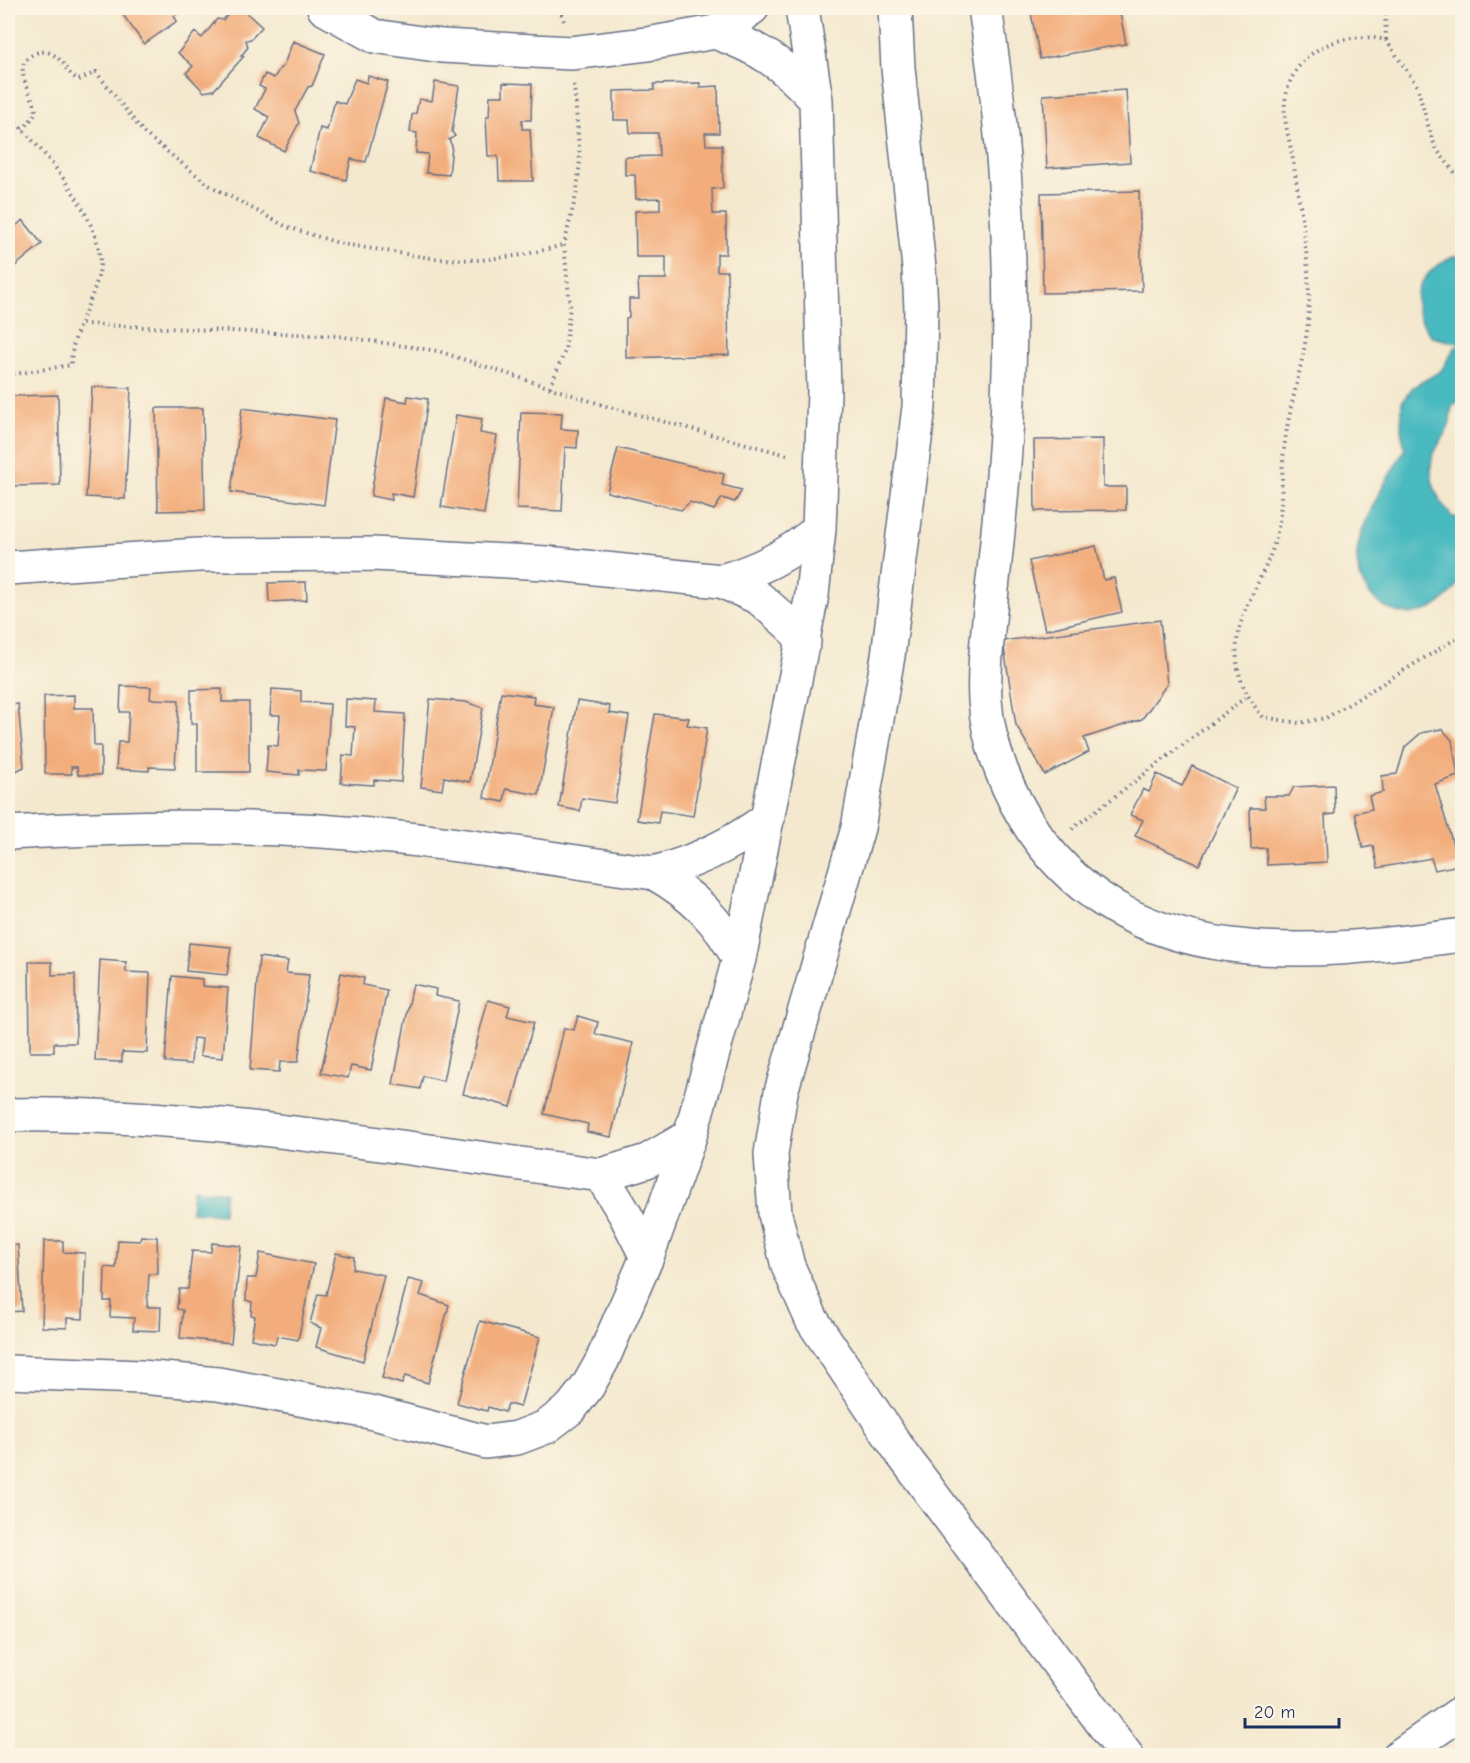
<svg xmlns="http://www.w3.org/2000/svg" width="1470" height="1763" font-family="'Comic Neue',sans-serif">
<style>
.water{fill:#4abac0;stroke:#32748f;stroke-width:1.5}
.building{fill:#f3ad7b}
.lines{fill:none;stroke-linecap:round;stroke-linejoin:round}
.minor-casing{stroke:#677086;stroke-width:36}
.highway-casing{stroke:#677086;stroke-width:36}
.path{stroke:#677086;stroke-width:4;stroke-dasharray:1.5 4.5;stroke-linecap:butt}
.minor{stroke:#fff;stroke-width:33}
.highway{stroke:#fff;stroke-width:33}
</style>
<rect width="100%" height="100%" fill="#fcf5e5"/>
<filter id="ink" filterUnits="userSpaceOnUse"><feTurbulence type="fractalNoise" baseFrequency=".0167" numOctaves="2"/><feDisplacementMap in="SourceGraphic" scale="12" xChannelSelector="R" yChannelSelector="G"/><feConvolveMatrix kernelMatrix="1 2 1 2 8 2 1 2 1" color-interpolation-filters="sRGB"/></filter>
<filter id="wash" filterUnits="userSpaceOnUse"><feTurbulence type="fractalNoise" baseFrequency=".008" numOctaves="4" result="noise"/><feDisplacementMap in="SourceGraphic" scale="24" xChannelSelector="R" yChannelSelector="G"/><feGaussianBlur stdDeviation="1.35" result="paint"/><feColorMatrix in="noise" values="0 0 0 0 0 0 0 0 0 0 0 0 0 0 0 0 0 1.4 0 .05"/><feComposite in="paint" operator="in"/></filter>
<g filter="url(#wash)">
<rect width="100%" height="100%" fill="#f4e9cf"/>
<path class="water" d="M1454 256H1462V344L1432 337C1404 301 1415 276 1454 256Z
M1462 346V398L1452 407C1450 413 1451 420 1449 425 1446 437 1435 446 1432 459 1428 480 1438 504 1454 518L1462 515C1463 533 1465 553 1462 571 1461 582 1452 593 1443 601 1406 632 1357 603 1357 557 1357 525 1390 476 1405 448L1401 430 1402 402 1413 387 1441 371 1455 347Z
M193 1189 225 1192 223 1214 191 1212Z"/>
<g id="blocks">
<path class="building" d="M118 8H186L174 16 177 21 144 44Z
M234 8H241L262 27 251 39 246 40 248 47 241 56H244L214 90 204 92 186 73 193 66 178 53 195 32 202 38 217 19 223 20Z
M1030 8H1119L1126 44 1040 59Z
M293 41 325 54 312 86 308 87 295 111 299 123 284 151 259 138 269 117 255 109 265 89 259 86 265 74 274 78 280 68 283 67Z
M368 76 388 82 366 162 351 159 346 180 310 171 320 128 327 130 335 101 345 104 355 79 367 83Z
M435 82 459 86 452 132 455 136 449 140 452 146 449 175 426 173 428 154 416 153 417 133 410 132 412 115 416 113 419 99 432 101Z
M503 83 532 84 531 120H522V129H530L533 181H499L498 156H488L486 117H489L490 96H503Z
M700 83V87L718 86 719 133H705L706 145H722L723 188 712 189 713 214H726V254H717V271H727L729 355 626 358V318L629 317V299H639L638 279H666V257H636L635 211 660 210V198L636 199 635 175H625V157L659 156 658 133H630L629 120H614V91L654 90V84Z
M1126 90 1130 162 1047 168 1043 95Z
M1139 191 1142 291 1043 293 1041 193Z
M23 220 42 244 14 267 11 263 8 265V223L12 229Z
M92 387 131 388 125 499 86 497Z
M58 395 60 485 10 486 8 396Z
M408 396 428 399 413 497 391 493 392 500 371 496 386 398 407 402Z
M156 408H203L205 510 158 511Z
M242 408 335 420 324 505 231 492Z
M521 412 562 413 561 429 578 430 577 448 565 447 562 511 517 509Z
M456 415 482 419 480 433 497 436 484 514 441 507Z
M1103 439V487H1126V510L1035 511 1034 440Z
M618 448 724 474 722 485 742 490 735 502 722 498 714 510 690 502 681 510 607 492Z
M1096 546 1104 580 1114 578 1122 612 1045 630 1029 561Z
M306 582 307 600 269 602 268 583Z
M1160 620 1167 684 1142 719 1084 738 1089 752 1045 775 1016 725 1003 641Z
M121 686 151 687 150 699 179 700 175 768 149 767V771L116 769 118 742H127L129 712H120Z
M222 689V702H249V772H197V724H191V690Z
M272 689 301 691V702L330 704 326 771 299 770V775L266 772 268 745 278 746 280 715H270Z
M501 692 534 696 533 704 554 707 539 795 506 789 504 802 484 798Z
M74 695V708H93L94 746H101V775H78L77 767H71L72 774H45L44 696Z
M346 699 376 701 375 712 405 714 401 782 374 780V785L341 783 343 755 353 756 355 727 345 726Z
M430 699 466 702 483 708 470 782 444 777 442 790 421 787Z
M577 701 610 706 609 713 629 716 615 803 582 798 580 811 559 807Z
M18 704 24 767 8 775V705Z
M655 714 689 718 687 725 707 728 693 816 660 811 658 823 637 820Z
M1442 729 1452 740 1458 776 1435 784 1459 865 1435 870 1431 858 1378 868 1373 846 1363 848 1355 813 1372 809 1369 796 1383 792 1382 776 1397 774 1405 747 1421 733Z
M1192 766 1236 788 1199 865 1135 836 1143 820 1130 815 1143 789 1149 792 1157 774 1182 786Z
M1334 785 1335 814 1325 815 1327 862 1267 865 1266 848 1251 849 1250 808H1265L1264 796H1289L1294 787Z
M189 943 231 947 227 975 186 971Z
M259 957 288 961 286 973 309 975 298 1062H280L279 1072 250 1070Z
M100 960 126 962V972L150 973 147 1053 122 1052V1062L95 1061Z
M29 962H52V975L75 974 76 1043H54V1052H30Z
M341 973 364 978 363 985 387 990 371 1070 351 1066 348 1078 321 1073Z
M172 976 202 979V986L228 988 223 1058 200 1056 202 1039 193 1038 191 1064 165 1062Z
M413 984 436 989 435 996 459 1001 443 1081 423 1076 420 1089 393 1084Z
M488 1000 510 1006 507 1016 534 1022 511 1107 463 1094Z
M578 1016 598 1022 595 1034 633 1043 611 1137 587 1132 588 1124 544 1114 564 1028 574 1030Z
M141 1236 157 1237 158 1274H149L147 1307H161L160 1331 133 1330 134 1318 110 1317 111 1301H104L105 1267 116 1268 118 1240 140 1241Z
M44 1241H63V1252L85 1253 83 1319 67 1318V1328L42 1327Z
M212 1243 241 1246 231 1343 180 1338 183 1310 177 1309 179 1289H188L192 1251 211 1252Z
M18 1245 22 1311 8 1312V1246Z
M260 1253 314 1264 298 1340 277 1336 275 1344 251 1339 255 1316 251 1315 252 1302 246 1300 247 1278H256Z
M336 1253 354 1257 353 1269 384 1275 363 1361 316 1347 321 1328 310 1323 318 1294 326 1295Z
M408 1279 424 1283 420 1295 449 1305 428 1383 405 1376 402 1384 382 1378Z
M480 1321 540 1337 520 1407 508 1404 505 1412 488 1407 487 1411 457 1403Z"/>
</g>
</g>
<g filter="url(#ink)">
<use href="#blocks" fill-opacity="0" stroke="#677086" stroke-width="1.5"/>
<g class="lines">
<defs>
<path id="minor" d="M324 8 374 36 442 46 571 53 647 44 715 32 734 22 752 8
M895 8 898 68 919 268 921 309 919 407 888 656 858 828 781 1092 771 1154 775 1214 788 1266 812 1320 902 1454 1127 1756
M985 8C1005 136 1014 269 1008 400 1005 463 999 526 992 589 989 625 983 664 985 700 988 747 1009 796 1035 834 1135 975 1312 955 1462 935
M715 32C762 49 782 63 816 100
M8 568 198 555 373 554 547 563 721 581 759 598 791 626 804 642
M721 581C759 570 789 555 819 529
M8 833C106 827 204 825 302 830 420 836 537 857 654 873 693 895 718 920 739 959
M654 873C696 862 733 844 768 818
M8 1115C206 1112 404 1149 601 1175L647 1161 690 1136
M601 1175 625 1214 647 1257
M8 1372 141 1377 218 1384 370 1412 486 1442 517 1438 546 1427 571 1408 588 1386 602 1361 647 1257 690 1136 739 959 812 595 819 529 824 392 816 100 802 8"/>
<path id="highway" d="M1399 1756 1462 1712"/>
</defs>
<use href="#minor" class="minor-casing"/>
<use href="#highway" class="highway-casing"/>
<path class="path" d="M560 8 564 21
M1385 8 1386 40
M8 114C41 148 109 223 99 273 92 305 71 332 71 365L8 375
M23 130 36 113C35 95 8 66 34 54 39 51 47 51 52 54 64 60 67 75 79 80L96 72 144 133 209 185 287 227 342 244 437 259 480 260 523 255 564 245
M1462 182 1437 150 1431 136 1417 86 1386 40C1341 29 1290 52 1285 102 1283 121 1290 141 1293 160 1301 214 1312 268 1308 322 1304 363 1290 402 1285 442 1280 475 1284 509 1275 541 1264 581 1232 617 1237 661 1239 683 1249 700 1263 717L1299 723 1326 718 1462 635
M82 324 338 336 438 351 606 406 791 456
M550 387 565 351 570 306 564 245 577 191 580 160 574 85
M1072 829 1246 697"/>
<use href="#minor" class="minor"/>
<use href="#highway" class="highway"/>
</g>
</g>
<rect width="1470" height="1763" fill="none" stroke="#fcf5e5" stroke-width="30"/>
<path d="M1245 1718v9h94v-9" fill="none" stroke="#1b2f5e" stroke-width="3"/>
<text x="1254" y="1718" font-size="18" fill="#1b2f5e" stroke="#fcf5e5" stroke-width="4.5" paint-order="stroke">20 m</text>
</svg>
